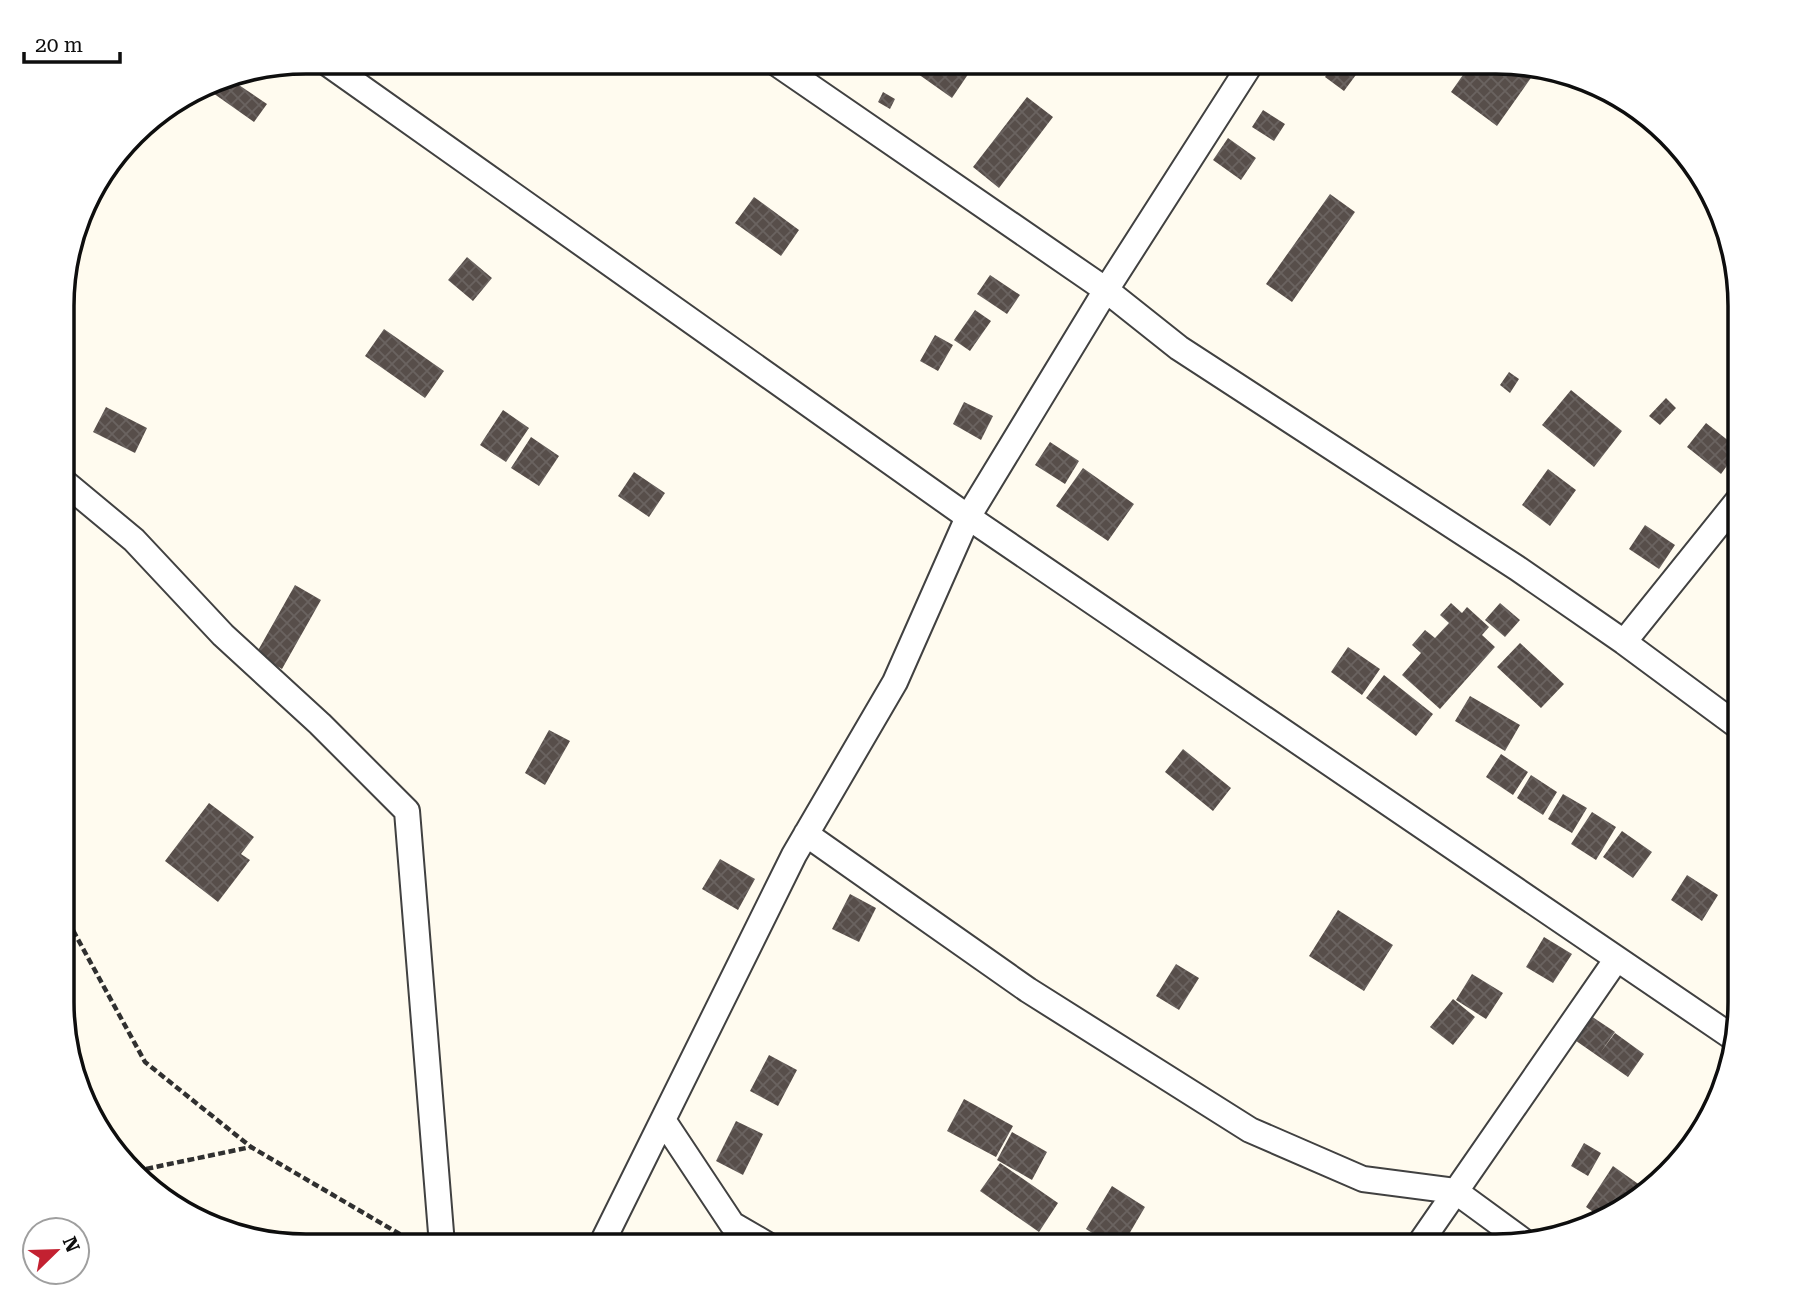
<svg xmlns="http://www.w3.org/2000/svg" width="1801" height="1307" font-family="'Roboto Serif',serif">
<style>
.building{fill:url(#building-cross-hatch)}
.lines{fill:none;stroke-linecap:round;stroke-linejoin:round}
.minor-casing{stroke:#414141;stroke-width:28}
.path{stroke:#303030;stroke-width:4.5;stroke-dasharray:7 3.5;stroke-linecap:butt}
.minor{stroke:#fff;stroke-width:24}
.rim{fill:none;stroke:#0e0e0e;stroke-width:3.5}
</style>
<defs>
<pattern id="building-cross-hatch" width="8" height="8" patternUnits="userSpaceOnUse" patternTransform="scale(1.75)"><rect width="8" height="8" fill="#574e4a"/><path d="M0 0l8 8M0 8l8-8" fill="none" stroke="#6a6360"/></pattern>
</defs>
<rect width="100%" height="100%" fill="#fffbef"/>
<path class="building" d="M906 62H959L971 70 952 98 904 64Z
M1336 62H1361L1364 64 1344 91 1325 77Z
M1472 62H1511L1538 68 1497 126 1451 92Z
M227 77 267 104 254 122 203 86 212 80Z
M883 92 895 99 890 109 878 102Z
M1027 97 1053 117 999 188 973 167Z
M1263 110 1285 124 1274 141 1252 127Z
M1228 138 1256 158 1241 180 1213 160Z
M1330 194 1355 212 1292 302 1266 284Z
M754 197 799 230 781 256 735 223Z
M467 257 492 278 473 301 448 280Z
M990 275 1020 295 1007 314 977 294Z
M975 310 991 321 970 351 954 340Z
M384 329 444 371 425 398 365 356Z
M935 335 953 345 938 371 920 361Z
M1509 372 1519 379 1510 393 1500 385Z
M1571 390 1622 431 1594 467 1542 425Z
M1666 398 1676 408 1660 425 1649 416Z
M964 402 993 416 981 440 953 424Z
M106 407 147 428 135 453 93 432Z
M503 410 529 428 506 462 480 445Z
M1706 423 1739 449 1721 474 1687 447Z
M531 437 559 456 539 486 511 468Z
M1050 442 1079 461 1065 484 1035 465Z
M1083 468 1134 504 1108 541 1056 506Z
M1548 469 1576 490 1550 526 1522 505Z
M634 472 665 493 649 517 618 496Z
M1645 525 1675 545 1659 569 1629 549Z
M295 585 321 600 282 669 256 654Z
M1451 603 1462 613 1467 607 1489 627 1482 635 1495 647 1440 709 1402 675 1421 653 1412 645 1425 630 1435 638 1449 623 1440 615Z
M1500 603 1520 620 1505 637 1485 620Z
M1520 643 1564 684 1541 708 1497 667Z
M1348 647 1380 669 1362 695 1331 672Z
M1384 675 1433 714 1416 736 1366 698Z
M1470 696 1520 725 1505 751 1455 721Z
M549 730 570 741 545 785 525 773Z
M1183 749 1231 788 1213 811 1165 772Z
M1501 754 1528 772 1513 795 1486 777Z
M1531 775 1557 792 1543 815 1517 798Z
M1563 794 1587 808 1572 833 1548 819Z
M209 803 254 837 241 854 250 860 218 902 165 861Z
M1592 812 1616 827 1596 860 1571 844Z
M1622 831 1652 852 1633 878 1603 857Z
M720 859 755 879 738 910 702 889Z
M1687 875 1718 895 1702 921 1671 900Z
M850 894 876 908 859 942 832 929Z
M1338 910 1393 945 1364 991 1309 956Z
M1544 937 1572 954 1553 983 1526 967Z
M1176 964 1199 978 1179 1010 1156 996Z
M1472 974 1503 993 1486 1019 1456 1000Z
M1453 999 1475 1017 1453 1045 1430 1027Z
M1585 1012 1615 1032 1600 1053 1615 1033 1644 1054 1628 1077 1569 1036Z
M769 1055 797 1070 778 1106 750 1091Z
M964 1099 1013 1126 996 1157 947 1131Z
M736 1121 763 1134 743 1175 716 1161Z
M1012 1132 1047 1152 1032 1180 997 1160Z
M1584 1143 1601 1153 1588 1176 1571 1166Z
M1000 1163 1058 1203 1039 1232 980 1191Z
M1613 1166 1644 1188 1605 1220 1586 1207Z
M1112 1186 1145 1207 1122 1246H1113L1086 1229Z"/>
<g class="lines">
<defs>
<path id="minor" d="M324 61 968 517 1735 1039
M773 61 1106 290 1179 348 1517 568 1624 642 1739 727
M63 481 134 540 223 635 320 724 407 811 442 1245
M1624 642 1739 499
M806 834 1028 990 1250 1130 1363 1179 1455 1191 1522 1240
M663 1120 732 1224 768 1245
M601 1245 794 855 895 682 968 517 1106 290 1252 62
M1418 1246 1616 960"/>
</defs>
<use href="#minor" class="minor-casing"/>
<path class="path" d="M63 912 145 1062 251 1147 415 1243
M136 1171 251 1147"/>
<use href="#minor" class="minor"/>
</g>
<path d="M0 0H1801V1307H0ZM306 74H1496A232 232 0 0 1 1728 306V1002A232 232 0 0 1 1496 1234H306A232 232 0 0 1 74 1002V306A232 232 0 0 1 306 74Z" fill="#fff" fill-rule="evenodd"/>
<path class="rim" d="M306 74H1496A232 232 0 0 1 1728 306V1002A232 232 0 0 1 1496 1234H306A232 232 0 0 1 74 1002V306A232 232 0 0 1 306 74Z"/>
<g transform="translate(56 1251) rotate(67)"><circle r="33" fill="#ffffff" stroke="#9f9f9f" stroke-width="2"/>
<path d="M0-5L12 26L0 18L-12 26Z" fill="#c32131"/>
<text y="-10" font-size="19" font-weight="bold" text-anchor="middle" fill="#0e0e0e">N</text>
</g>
<path d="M24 52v10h96v-10" fill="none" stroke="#0e0e0e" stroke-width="3.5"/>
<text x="35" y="52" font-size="21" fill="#0e0e0e" stroke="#ffffff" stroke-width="5" paint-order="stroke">20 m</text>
</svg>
